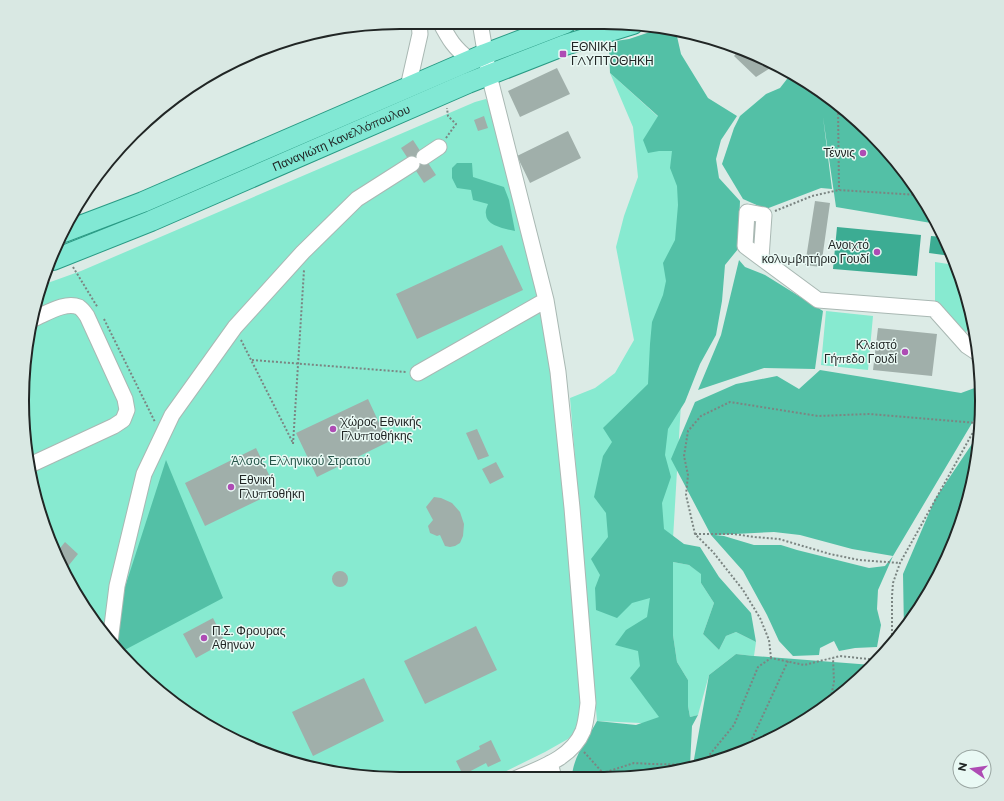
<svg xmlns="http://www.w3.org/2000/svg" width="1004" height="801" font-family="Montserrat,sans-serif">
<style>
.green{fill:#87ead0}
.forest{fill:#53c0a6;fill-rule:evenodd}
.water{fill:#3cac93}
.building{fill:#a0afaa}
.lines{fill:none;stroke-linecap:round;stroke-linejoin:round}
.minor-casing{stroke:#a9b8b3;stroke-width:17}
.major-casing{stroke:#299a84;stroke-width:22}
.path{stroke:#7b8582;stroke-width:2;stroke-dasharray:2 2;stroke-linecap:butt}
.minor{stroke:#fff;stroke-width:15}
.major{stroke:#81e8d4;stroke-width:20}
.poi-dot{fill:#ae4cb4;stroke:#e9f9f4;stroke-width:1.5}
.labels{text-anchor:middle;stroke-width:3;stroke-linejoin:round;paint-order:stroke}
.poi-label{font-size:12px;fill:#212625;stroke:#e9f9f4;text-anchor:start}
.street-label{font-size:12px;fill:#212625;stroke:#e9f9f4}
.park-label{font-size:12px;fill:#27554a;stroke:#e9f9f4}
.rim{fill:none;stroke:#212625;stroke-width:2}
</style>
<rect width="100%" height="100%" fill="#dcebe6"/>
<path class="green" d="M610 73 696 151 662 724 597 721 570 398 595 388 615 373 634 340 616 247 624 216 638 177 633 127Z
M486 99 490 103 538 300 555 379 582 661 581 724 568 739 545 752 490 779H400L327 772 256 750 190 715 116 650 73 590 35 498 22 400 35 302 42 285 81 271 475 102Z
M935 262 955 265 962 279 972 324 964 335 935 305Z
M826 311 873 316 868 370 821 365Z
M673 562 689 565 702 574 701 583 714 603 703 634 719 650 726 636 736 632 756 642 754 656 736 654 709 675 698 715 690 717 688 706V680L677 662 673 635Z"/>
<path class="forest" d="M659 29 676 32 681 54 708 98 737 116 721 140 716 159 719 178 740 201 738 249 725 265 722 301 716 335 700 364 685 402 668 429 665 455 671 477 662 503 664 529 684 544 700 547 719 577 751 613 756 642 736 632 726 636 719 650 703 634 714 603 701 583V574L689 565 673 562V635L677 662 688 680V706L690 717 698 715 692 726 690 766 628 778H572C572 758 588 738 597 721L636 725 659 717 630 678 640 666 638 651 615 645 626 630 647 617 650 598 632 603 617 618 596 610 595 588 600 575 591 559 608 537 606 513 594 497 603 456 612 442 603 428 648 384 650 344 652 322 663 295 666 281 663 263 675 240 678 205 677 186 670 168 672 151H659L648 153 643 140 658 116 610 73 609 49 616 41 629 39Z
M797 76 853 116 931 211 937 224 836 207 823 117 832 189 821 188 766 209 743 199 722 164 734 128 740 116 766 94 780 88 787 79Z
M457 163H472L473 177 504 187 509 200 515 231C506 229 486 226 486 214 485 211 487 207 488 204L473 200 471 190 457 188 452 178V168Z
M739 260 745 267 765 275 823 311 815 369 764 368 698 390 721 335Z
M820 370 961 393 980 386 981 408 893 556 878 590 877 609 881 625 877 647 855 648 839 651 834 641 820 648 819 655 793 656 779 641 767 615 743 571 711 535 671 459 695 402 736 384 777 376 799 389ZM774 532 800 535 852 549 893 556 885 566 869 568 797 550 781 545H754L724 536 715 535Z
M980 432 969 499 943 568 904 631 903 574 935 499Z
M166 460 223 598 119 653 116 650 125 587Z
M736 654 754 656 872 665 853 685 793 728 725 759 693 765 709 675Z"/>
<path class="water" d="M837 227 921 235 917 276 833 269Z
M931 236 943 237 951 256 929 253Z"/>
<path class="building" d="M740 49 775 65 756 77 734 56Z
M557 68 570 94 520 117 508 91Z
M484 116 488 128 478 131 474 120Z
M568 131 581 158 530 183 517 156Z
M413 140 436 175 424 183 401 148Z
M815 201 830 203 821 267 805 265Z
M502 245 523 290 417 339 396 294Z
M878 328 937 334 932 376 873 370Z
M368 399 388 442 317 477 296 433Z
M477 429 489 456 478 460 466 433Z
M256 448 277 491 205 526 185 483Z
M496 462 504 477 490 484 482 469Z
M434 497 441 498 452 503 460 512 464 524 463 536 460 543 455 546 450 547 445 546 440 535 437 536 430 533 428 526 433 520 426 507Z
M65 542 78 554 65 570 57 552Z
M332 579a8 8 0 1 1 16 0a8 8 0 1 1-16 0Z
M213 618 225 642 196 658 183 634Z
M476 626 497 670 425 704 404 661Z
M364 678 384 721 313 756 292 712Z
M491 740 501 761 488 767 486 763 463 775 456 761 480 749 479 746Z
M271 747 275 756 261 752Z"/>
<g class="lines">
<defs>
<path id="minor" d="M440 22C449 39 454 48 470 60
M480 22 489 75 546 300 558 372 572 508 588 703C587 712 586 723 583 731 572 758 540 768 515 779
M408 87 420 34 419 22
M424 157 439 147
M761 258 745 246 747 212 764 215 761 258 818 300 934 309 967 346 979 354
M418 373 546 300
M30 465 114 426 123 420 127 410 125 399 87 316C85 313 82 309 79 307 65 301 46 314 33 319
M110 642 117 586 144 474 172 415 235 327 303 252 357 199 412 164
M550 763 554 778"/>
<g id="major">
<path d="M64 232 143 202 485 54 566 23"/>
<path id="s1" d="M53 260 151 221 468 83 565 45 633 24"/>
</g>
</defs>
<use href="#minor" class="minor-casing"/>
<use href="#major" class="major-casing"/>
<path class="path" d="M838 105 839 190
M446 138 456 124 448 116 447 108
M775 211 812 196 839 190 918 195
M73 267 98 308
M104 319 155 422
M241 340 293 443
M252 360 406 372
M293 444 304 270
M695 534H733L755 537 779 539 830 554 859 560 900 563
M892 643V596L893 583 900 563 981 418
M771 658 769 640 760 618 743 590 713 552 695 534 686 495 688 475 684 456 688 431 701 416 730 402 818 416 869 414 977 423
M830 702 834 682 833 658
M751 747 752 739 788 661
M584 752 603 773
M702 764 734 725 758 667 771 658 804 665 840 656 877 660
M602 778 603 773 634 763 652 764 697 765"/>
<use href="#minor" class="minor"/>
<use href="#major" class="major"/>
</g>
<g class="poi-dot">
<rect x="559" y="50" width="8" height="8" rx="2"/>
<circle cx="863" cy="153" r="4"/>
<circle cx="877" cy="252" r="4"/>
<circle cx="905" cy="352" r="4"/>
<circle cx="333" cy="429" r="4"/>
<circle cx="231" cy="487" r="4"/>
<circle cx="204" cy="638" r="4"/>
</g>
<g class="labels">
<g class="poi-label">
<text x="571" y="51">ΕΘΝΙΚΗ<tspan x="571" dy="14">ΓΛΥΠΤΟΘΗΚΗ</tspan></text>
<text x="855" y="157" text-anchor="end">Τέννις</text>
<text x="869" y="249" text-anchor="end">Ανοιχτό<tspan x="869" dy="14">κολυμβητήριο Γουδί</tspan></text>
<text x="897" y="349" text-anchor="end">Κλειστό<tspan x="897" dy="14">Γήπεδο Γουδί</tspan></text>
<text x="341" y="426">Χώρος Εθνικής<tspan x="341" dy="14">Γλυπτοθήκης</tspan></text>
<text x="239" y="484">Εθνική<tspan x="239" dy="14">Γλυπτοθήκη</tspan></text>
<text x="212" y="635">Π.Σ. Φρουρας<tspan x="212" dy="14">Αθηνων</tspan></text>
</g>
<g class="street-label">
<text dy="4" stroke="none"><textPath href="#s1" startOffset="313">Παναγιώτη Κανελλόπουλου</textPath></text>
</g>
<g class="park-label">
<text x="301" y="465">Άλσος Ελληνικού Στρατού</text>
</g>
</g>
<path d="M0 0H1004V801H0ZM400 29H604A371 371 0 0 1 975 400V401A371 371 0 0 1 604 772H400A371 371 0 0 1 29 401V400A371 371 0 0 1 400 29Z" fill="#d9e8e3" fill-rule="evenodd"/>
<path class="rim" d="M400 29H604A371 371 0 0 1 975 400V401A371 371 0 0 1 604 772H400A371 371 0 0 1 29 401V400A371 371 0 0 1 400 29Z"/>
<g transform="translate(972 769) rotate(283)"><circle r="19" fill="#e9f9f4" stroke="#99a5a1"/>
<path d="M0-3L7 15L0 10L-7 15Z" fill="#ae4cb4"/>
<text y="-6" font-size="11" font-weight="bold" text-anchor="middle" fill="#212625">N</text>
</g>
</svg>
